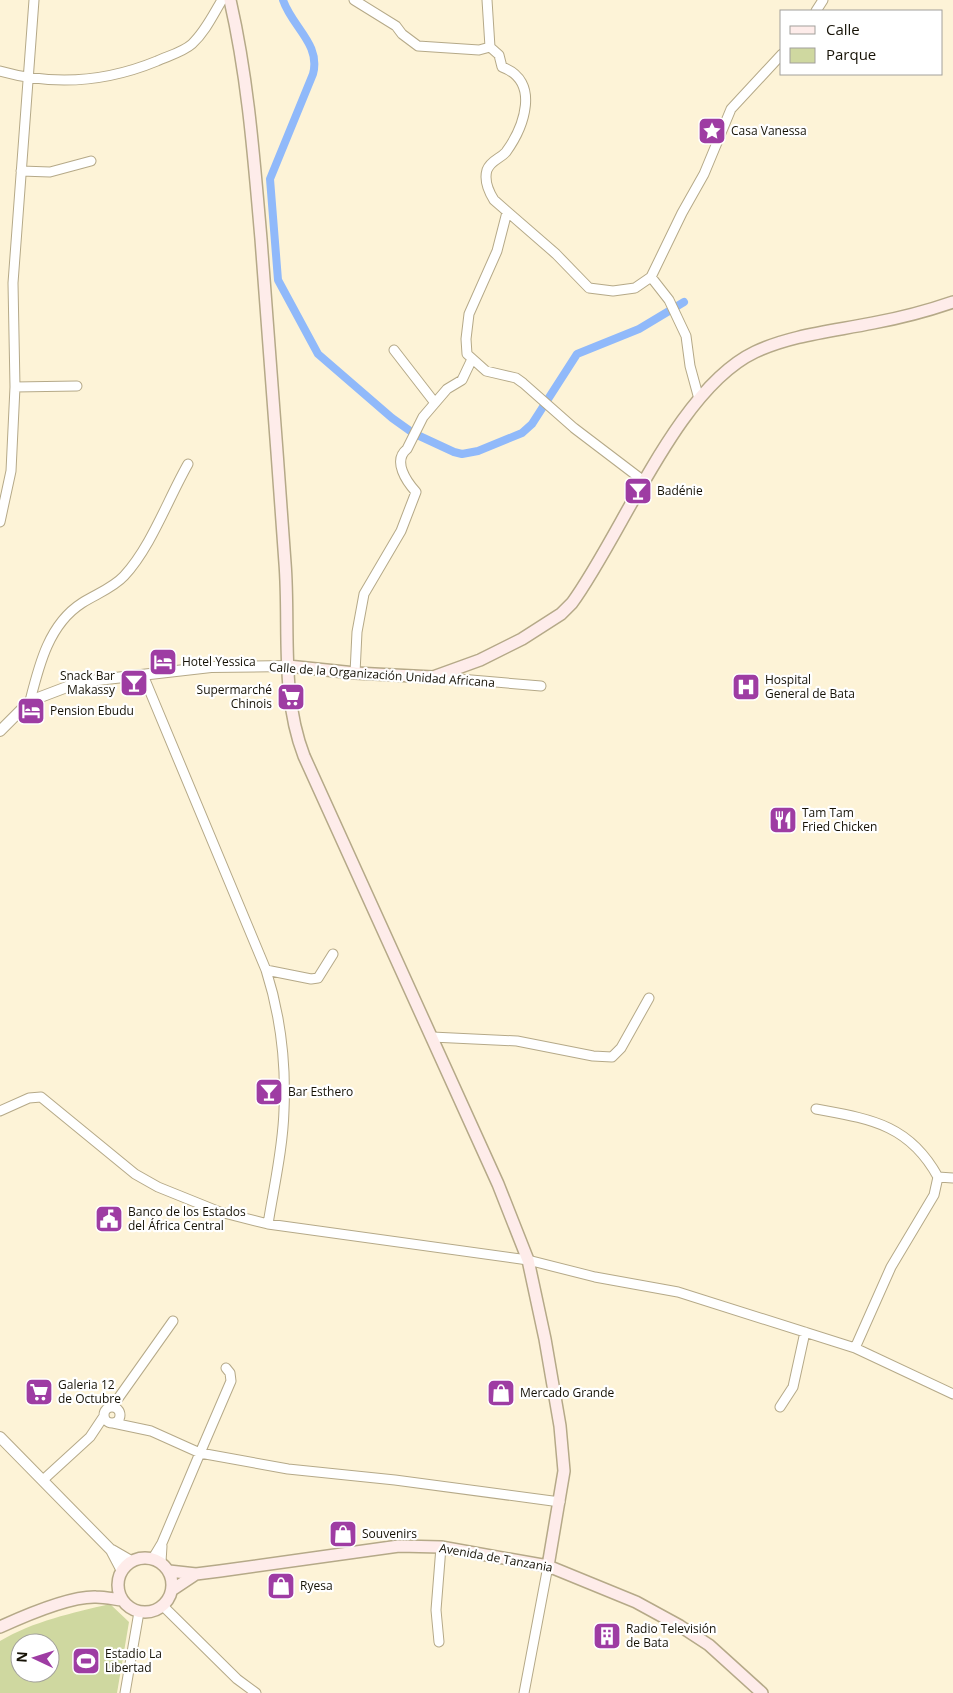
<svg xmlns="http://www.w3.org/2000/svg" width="953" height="1693" font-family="'Open Sans',sans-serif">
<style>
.green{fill:#cfd8a0;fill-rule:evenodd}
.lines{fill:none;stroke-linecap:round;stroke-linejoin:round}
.canal{stroke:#90b9fa;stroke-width:8}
.minor-casing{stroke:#b5a988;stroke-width:11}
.tertiary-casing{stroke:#b5a988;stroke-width:12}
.secondary-casing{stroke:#b5a988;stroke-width:14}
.minor{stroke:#fff;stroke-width:9}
.tertiary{stroke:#fff;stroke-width:10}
.secondary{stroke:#feecea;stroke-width:11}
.labels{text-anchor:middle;stroke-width:4.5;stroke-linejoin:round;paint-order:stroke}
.poi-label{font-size:12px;fill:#161206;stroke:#fff;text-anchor:start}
.street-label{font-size:12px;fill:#161206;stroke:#fff}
</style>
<rect width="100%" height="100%" fill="#fdf3d7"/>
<path class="green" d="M110 1604 129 1622 117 1693H0V1641C34 1621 72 1613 110 1604ZM20 1643H50V1673H20Z"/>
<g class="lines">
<path class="canal" d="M283 0C292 27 321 44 313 74L270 179 278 280 318 354 392 418 413 433 454 452 462 454 478 451 522 433 532 424 577 354 639 329 684 302"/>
<defs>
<path id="minor" d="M354 0 396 26 402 34 418 46 479 50 490 47
M487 0 490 47 499 55 502 67C541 81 524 127 506 152 500 159 491 160 487 170 484 180 489 192 494 200L556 254 589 288 613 291 635 288 651 277 669 300 686 336 690 366 699 399
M816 11 823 0
M0 71C53 86 106 82 157 61 168 56 183 52 192 44 205 32 213 15 222 0
M21 171 50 172 91 161
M507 212 497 251 469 314 466 339 467 354 486 371 516 378 523 383 574 428 645 482
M651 277 682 213 704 174 731 109 782 54
M394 350 435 403
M15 387 77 386
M0 522 11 471 15 387 13 283 34 0
M355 673 357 632 364 594 401 531 416 492C407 482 392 461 407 449L423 417 447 389 462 380 472 359
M143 675 266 970C280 1014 286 1064 284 1110 283 1148 274 1186 268 1224
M436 677 541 686
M30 701C39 665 49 624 82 603 96 594 113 588 124 576 151 547 168 499 188 464
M266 970 311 979 318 978 333 954
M432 1037 517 1041 593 1056 612 1057 621 1048 649 998
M816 1109C870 1119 909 1124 938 1177L934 1195 891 1267 855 1348
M0 1111 29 1098 41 1097 135 1174 158 1187 220 1212 268 1224 528 1260 595 1277 678 1292 855 1348 953 1394
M938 1177 953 1178
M112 1407 173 1321
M780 1407 793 1387 805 1332
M104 1415a8 8 0 1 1 16 0a8 8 0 1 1-16 0Z
M113 1423 151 1431 200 1453 231 1381 230 1373 226 1368
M43 1480 90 1437 104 1416
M153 1558 162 1543 200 1453 288 1469 395 1480 560 1502
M161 1562 162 1546
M163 1606 237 1679 256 1693
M439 1642 436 1610 441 1547
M125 1693 139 1612
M524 1693 548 1566"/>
<path id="tertiary" d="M0 731 30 701 80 682 211 667 288 666
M0 1437 111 1550 122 1571
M112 1550 131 1561"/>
<path id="secondary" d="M230 0C248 78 254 159 261 239 270 347 277 455 285 563 290 627 280 694 304 756L498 1184 528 1260 545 1339 560 1426 564 1471 548 1566
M288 666 355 673 433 677 480 660 522 639 561 614 572 603C623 533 677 389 755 352 791 335 834 331 873 323 900 318 927 311 953 302
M118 1585a27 27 0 1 1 54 0a27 27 0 1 1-54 0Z
M169 1571 196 1574 220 1571 399 1546 441 1547 548 1566 636 1602 680 1626 709 1645 762 1693
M172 1590 196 1574
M0 1627C24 1616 69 1596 96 1597 104 1597 114 1599 122 1600"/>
</defs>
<use href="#minor" class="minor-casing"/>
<use href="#tertiary" class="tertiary-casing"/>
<use href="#secondary" class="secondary-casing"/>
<use href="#minor" class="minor"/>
<use href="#tertiary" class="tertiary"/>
<use href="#secondary" class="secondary"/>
</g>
<defs>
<symbol id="sight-square" viewBox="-11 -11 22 22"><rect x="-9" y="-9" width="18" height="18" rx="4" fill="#9e3ca3" stroke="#fff"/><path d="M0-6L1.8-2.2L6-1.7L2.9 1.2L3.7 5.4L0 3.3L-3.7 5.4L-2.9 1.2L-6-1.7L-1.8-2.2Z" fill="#fff"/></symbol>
<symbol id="bar-square" viewBox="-11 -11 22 22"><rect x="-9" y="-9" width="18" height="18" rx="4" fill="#9e3ca3" stroke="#fff"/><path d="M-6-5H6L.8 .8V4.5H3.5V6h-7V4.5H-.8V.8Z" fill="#fff"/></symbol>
<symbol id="hotel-square" viewBox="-11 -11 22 22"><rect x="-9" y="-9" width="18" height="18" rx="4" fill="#9e3ca3" stroke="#fff"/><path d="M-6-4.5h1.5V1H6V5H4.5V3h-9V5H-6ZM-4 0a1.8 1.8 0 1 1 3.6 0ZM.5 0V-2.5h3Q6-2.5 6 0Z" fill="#fff"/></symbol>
<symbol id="hospital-square" viewBox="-11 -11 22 22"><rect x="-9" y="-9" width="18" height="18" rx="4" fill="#9e3ca3" stroke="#fff"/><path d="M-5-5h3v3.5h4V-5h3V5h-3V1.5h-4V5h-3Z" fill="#fff"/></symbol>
<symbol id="supermarket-square" viewBox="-11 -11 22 22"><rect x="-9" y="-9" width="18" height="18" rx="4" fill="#9e3ca3" stroke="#fff"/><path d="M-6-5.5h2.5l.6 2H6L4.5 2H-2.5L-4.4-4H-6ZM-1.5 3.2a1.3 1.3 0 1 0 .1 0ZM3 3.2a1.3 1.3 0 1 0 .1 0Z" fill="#fff"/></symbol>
<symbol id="restaurant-square" viewBox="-11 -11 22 22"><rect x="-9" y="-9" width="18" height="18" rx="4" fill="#9e3ca3" stroke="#fff"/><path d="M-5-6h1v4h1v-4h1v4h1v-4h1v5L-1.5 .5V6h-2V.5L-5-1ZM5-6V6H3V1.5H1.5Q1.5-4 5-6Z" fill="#fff"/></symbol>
<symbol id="civic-square" viewBox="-11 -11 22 22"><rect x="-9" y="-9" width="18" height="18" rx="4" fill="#9e3ca3" stroke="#fff"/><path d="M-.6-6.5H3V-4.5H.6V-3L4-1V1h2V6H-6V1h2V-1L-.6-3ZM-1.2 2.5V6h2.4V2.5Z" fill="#fff"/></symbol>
<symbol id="shop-square" viewBox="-11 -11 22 22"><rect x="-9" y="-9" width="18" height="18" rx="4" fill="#9e3ca3" stroke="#fff"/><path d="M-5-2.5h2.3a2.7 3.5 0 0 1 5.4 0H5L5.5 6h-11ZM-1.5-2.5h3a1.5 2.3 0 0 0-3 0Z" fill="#fff"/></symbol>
<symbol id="building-square" viewBox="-11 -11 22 22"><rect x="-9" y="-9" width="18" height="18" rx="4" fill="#9e3ca3" stroke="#fff"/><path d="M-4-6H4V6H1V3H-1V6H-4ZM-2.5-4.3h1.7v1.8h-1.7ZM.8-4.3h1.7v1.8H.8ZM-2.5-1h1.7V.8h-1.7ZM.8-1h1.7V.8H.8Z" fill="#fff"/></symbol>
<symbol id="stadium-square" viewBox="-11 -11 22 22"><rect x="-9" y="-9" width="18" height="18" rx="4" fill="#9e3ca3" stroke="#fff"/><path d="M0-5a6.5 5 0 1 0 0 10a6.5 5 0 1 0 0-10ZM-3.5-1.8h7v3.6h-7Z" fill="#fff"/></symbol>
</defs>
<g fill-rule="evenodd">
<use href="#sight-square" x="696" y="115" width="32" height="32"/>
<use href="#bar-square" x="622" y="475" width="32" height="32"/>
<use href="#hotel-square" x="147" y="646" width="32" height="32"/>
<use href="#bar-square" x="118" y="667" width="32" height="32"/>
<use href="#hospital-square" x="730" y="671" width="32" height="32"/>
<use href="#supermarket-square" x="275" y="681" width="32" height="32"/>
<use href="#hotel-square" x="15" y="695" width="32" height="32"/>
<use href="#restaurant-square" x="767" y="804" width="32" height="32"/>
<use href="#bar-square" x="253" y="1076" width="32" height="32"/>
<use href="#civic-square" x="93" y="1203" width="32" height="32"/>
<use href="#supermarket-square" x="23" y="1376" width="32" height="32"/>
<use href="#shop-square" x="485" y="1377" width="32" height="32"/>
<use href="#shop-square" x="327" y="1518" width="32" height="32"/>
<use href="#shop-square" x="265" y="1570" width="32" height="32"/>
<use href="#building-square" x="591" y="1620" width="32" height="32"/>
<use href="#stadium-square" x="70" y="1645" width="32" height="32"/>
</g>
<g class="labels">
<g class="poi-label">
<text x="731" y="135">Casa Vanessa</text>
<text x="657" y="495">Badénie</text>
<text x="182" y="666">Hotel Yessica</text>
<text x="115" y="680" text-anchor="end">Snack Bar<tspan x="115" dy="14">Makassy</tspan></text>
<text x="765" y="684">Hospital<tspan x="765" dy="14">General de Bata</tspan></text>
<text x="272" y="694" text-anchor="end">Supermarché<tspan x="272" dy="14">Chinois</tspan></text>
<text x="50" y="715">Pension Ebudu</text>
<text x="802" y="817">Tam Tam<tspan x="802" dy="14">Fried Chicken</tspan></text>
<text x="288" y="1096">Bar Esthero</text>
<text x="128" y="1216">Banco de los Estados<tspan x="128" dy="14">del África Central</tspan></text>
<text x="58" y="1389">Galeria 12<tspan x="58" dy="14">de Octubre</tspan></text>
<text x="520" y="1397">Mercado Grande</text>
<text x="362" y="1538">Souvenirs</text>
<text x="300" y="1590">Ryesa</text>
<text x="626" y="1633">Radio Televisión<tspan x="626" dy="14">de Bata</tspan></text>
<text x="105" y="1658">Estadio La<tspan x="105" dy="14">Libertad</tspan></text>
</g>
<g class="street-label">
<text transform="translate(382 675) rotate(4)" y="4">Calle de la Organización Unidad Africana</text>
<text transform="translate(496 1558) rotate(10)" y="4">Avenida de Tanzania</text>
</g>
</g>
<rect x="780" y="10" width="162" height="65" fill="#ffffff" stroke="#a2a09b"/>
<rect x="790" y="26" width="25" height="8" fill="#feecea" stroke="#a2a09b"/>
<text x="826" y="35" font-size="15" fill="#161206">Calle</text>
<rect x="790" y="48" width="25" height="15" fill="#cfd8a0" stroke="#a2a09b"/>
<text x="826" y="60" font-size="15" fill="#161206">Parque</text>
<g transform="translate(35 1658) rotate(274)"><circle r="24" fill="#ffffff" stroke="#a2a09b"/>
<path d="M0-4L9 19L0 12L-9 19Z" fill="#9e3ca3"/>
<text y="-8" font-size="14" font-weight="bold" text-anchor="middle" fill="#161206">N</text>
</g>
</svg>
